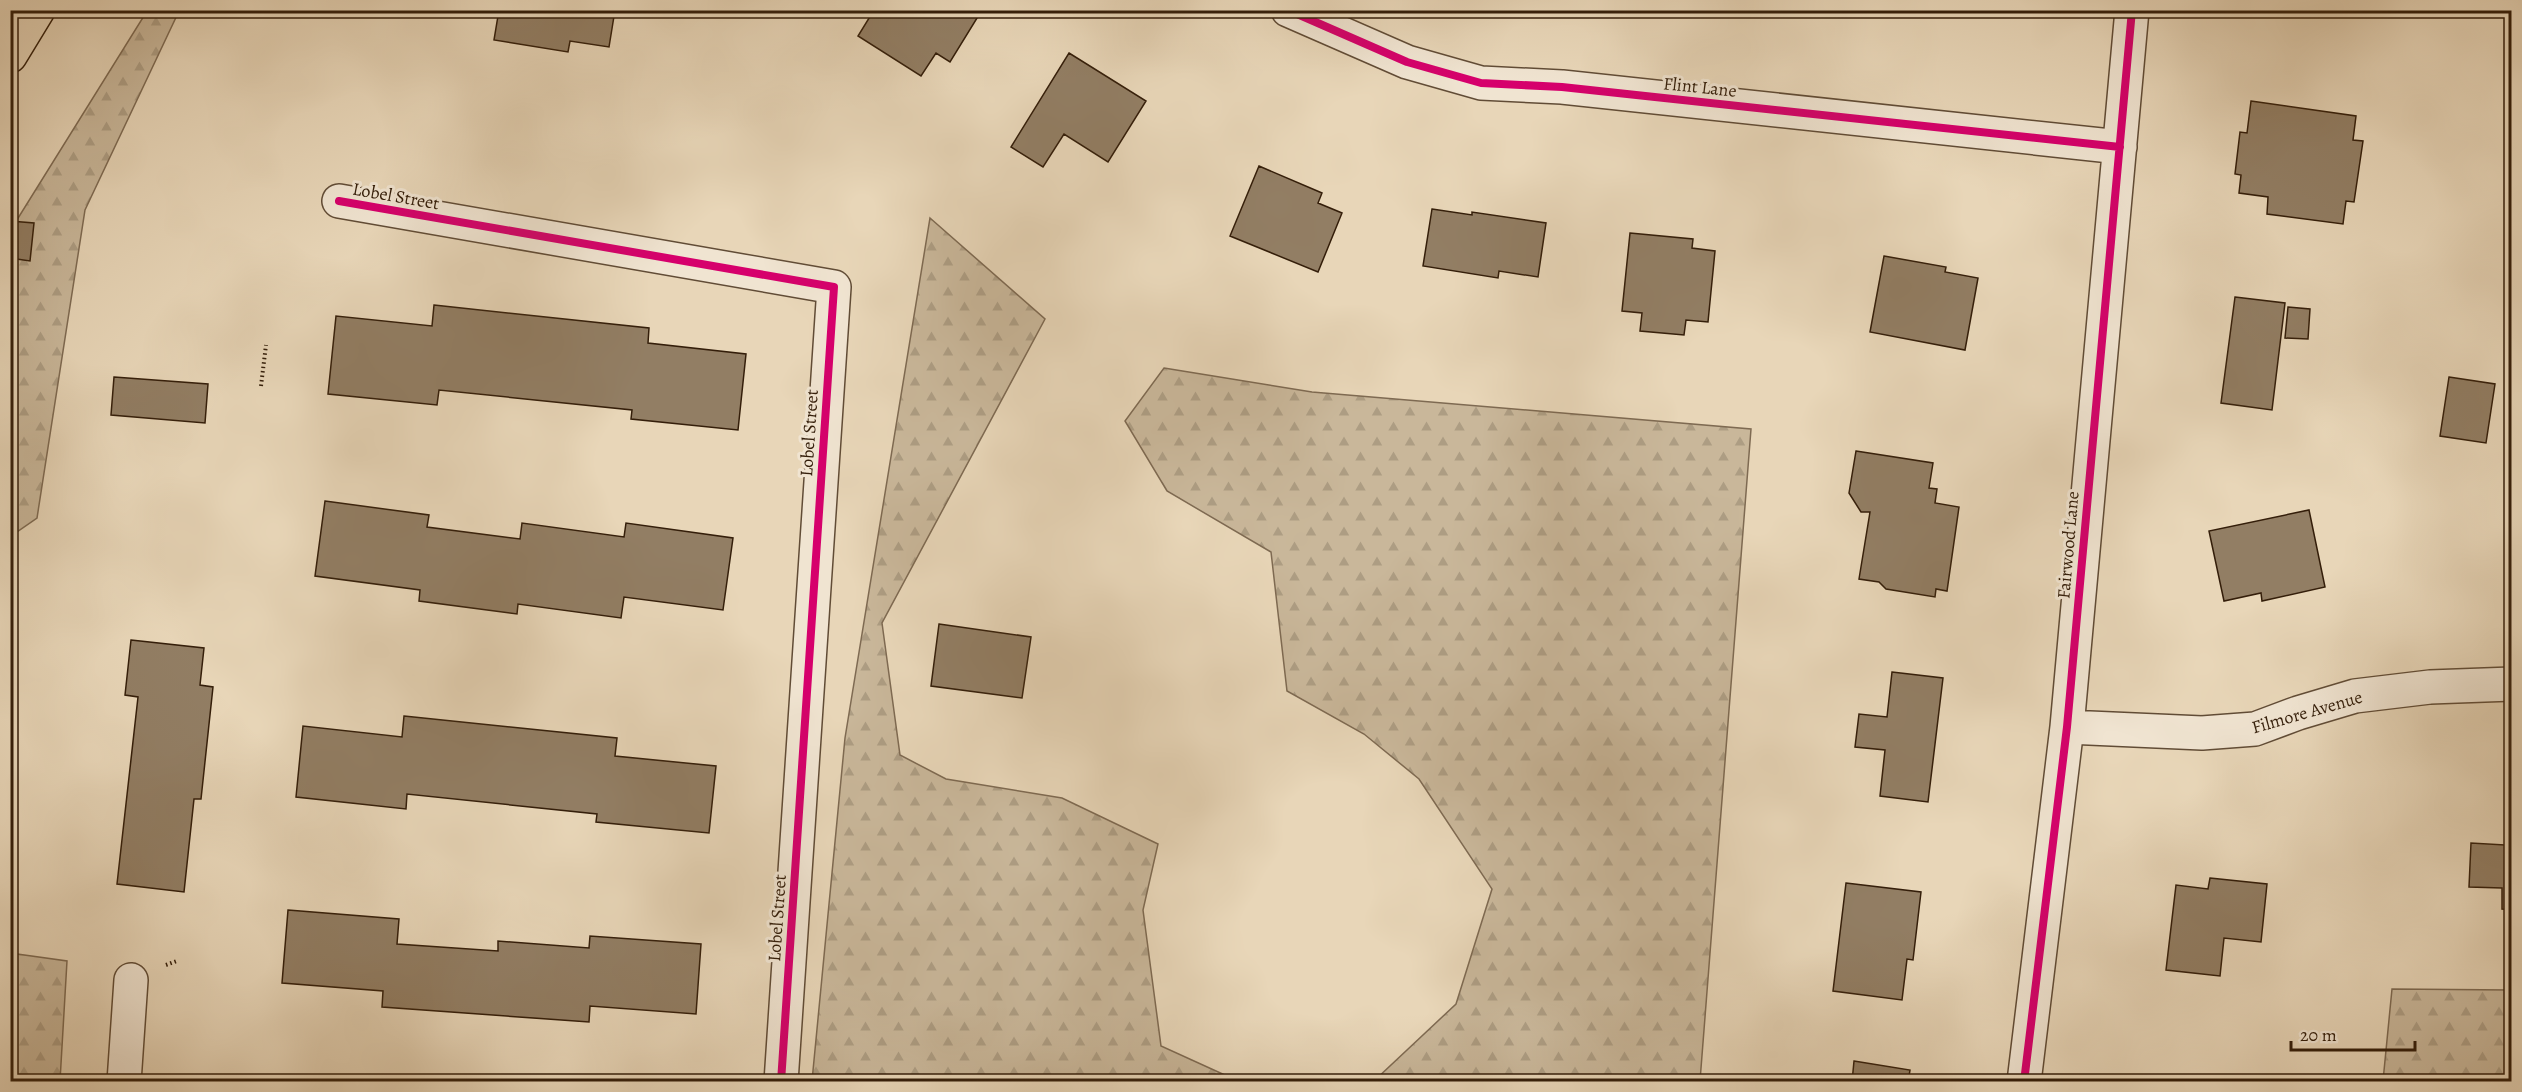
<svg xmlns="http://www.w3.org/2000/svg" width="2522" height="1092" font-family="Alegreya,serif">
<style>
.forest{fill:url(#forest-firs);stroke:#7e6a52;stroke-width:1.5}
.building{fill:#927e64;stroke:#341e0a;stroke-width:1.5}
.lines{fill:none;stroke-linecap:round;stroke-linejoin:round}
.minor-casing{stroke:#614c36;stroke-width:36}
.highway-casing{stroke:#341e0a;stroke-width:36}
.path{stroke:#341e0a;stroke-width:4;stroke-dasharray:1.5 3;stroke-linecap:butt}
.minor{stroke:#f0e4d1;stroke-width:33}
.highway{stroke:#e8d6b8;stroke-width:33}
.cycleway-casing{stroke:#f0e4d1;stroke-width:11}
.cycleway{stroke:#d6006c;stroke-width:8}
.labels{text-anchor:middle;stroke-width:6;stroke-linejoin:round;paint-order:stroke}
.street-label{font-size:18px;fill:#341e0a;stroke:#f0e4d1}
</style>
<defs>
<pattern id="forest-firs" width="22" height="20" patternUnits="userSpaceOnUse" patternTransform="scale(1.5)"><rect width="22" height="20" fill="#c9b79a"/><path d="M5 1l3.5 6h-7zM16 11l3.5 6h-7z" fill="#ad9d83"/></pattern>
</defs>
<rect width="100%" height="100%" fill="#e8d6b8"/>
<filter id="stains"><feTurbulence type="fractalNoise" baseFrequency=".00333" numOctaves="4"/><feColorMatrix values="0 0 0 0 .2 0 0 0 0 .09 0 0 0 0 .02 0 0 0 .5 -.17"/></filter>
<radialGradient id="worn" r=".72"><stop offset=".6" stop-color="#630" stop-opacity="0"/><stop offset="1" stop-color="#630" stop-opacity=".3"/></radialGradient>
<path class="forest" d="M147 11H179L85 210 37 518 11 536 10 231Z
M930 218 1045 319 882 623 900 755 946 779 1062 798 1158 844 1143 910 1161 1046 1238 1081H812L845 738Z
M1164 368 1312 392 1751 429 1700 1081H1374L1456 1004 1492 889 1419 779 1364 734 1287 691 1271 552 1167 491 1125 421Z
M10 953 67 961 60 1081H11Z
M2392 989 2511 990V1081H2383Z"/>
<path class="building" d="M499 10H615L609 47 570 41 568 52 494 40Z
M874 10H982L950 62 936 53 921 76 858 36Z
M1956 10H2007V17Z
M1069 53 1146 101 1108 162 1064 134 1043 167 1011 147Z
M2251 101 2356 116 2353 140 2363 141 2354 202 2346 201 2343 224 2267 214 2268 197 2239 193 2241 175 2235 174 2240 132 2247 133Z
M1259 166 1322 193 1318 203 1342 213 1318 272 1230 236Z
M1432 209 1472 215V212L1546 223 1538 277 1499 271 1498 278 1423 266Z
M10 221 34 223 30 261 10 258Z
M1630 233 1693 239 1692 248 1715 251 1708 322 1686 320 1684 335 1640 331 1642 313 1622 311Z
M1884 256 1946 267 1945 272 1978 278 1965 350 1870 332Z
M2235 297 2285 303 2272 410 2221 403Z
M434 305 649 328 648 343 746 354 738 430 631 419 632 410 439 390 437 405 328 394 336 316 432 326Z
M2288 307 2310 309 2308 339 2285 338Z
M114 377 208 384 205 423 111 415Z
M2449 377 2495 384 2486 443 2440 436Z
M1856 451 1933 463 1929 488 1937 489 1935 503 1959 507 1947 591 1936 589 1935 597 1886 589 1879 582 1859 579 1870 512H1861L1849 493Z
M325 501 429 515 427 527 520 539 522 523 624 537 626 523 733 538 723 610 624 597 621 618 518 604 517 614 419 601 420 590 315 576Z
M2309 510 2325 587 2262 601 2261 593 2224 601 2209 531Z
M939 624 1031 637 1022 698 931 686Z
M131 640 204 648 200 685 213 687 201 799H194L184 892 117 884 138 697 125 695Z
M1892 672 1943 678 1928 802 1880 796 1885 750 1855 747 1859 714 1887 717Z
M404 716 617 738 615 756 716 766 709 833 596 822 597 814 407 794 406 809 296 797 303 726 402 737Z
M2505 838H2512V910L2502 909V888L2469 887 2471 843 2505 845Z
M2210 878 2267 884 2261 942 2224 938 2220 976 2166 970 2176 885 2208 889Z
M1846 883 1921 892 1913 960 1907 959 1902 1000 1833 991Z
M288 910 399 919 397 944 498 951V941L589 948 590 936 701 944 696 1014 590 1006 589 1022 382 1007 383 991 282 983Z
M1854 1061 1910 1070 1908 1082H1852Z"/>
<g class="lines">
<defs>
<path id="minor" d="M1288 10 1407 62 1481 83 1562 87 2120 147
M339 201 834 287 781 1082
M2067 727 2202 733 2255 729 2298 713 2355 696 2430 687 2512 684
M124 1082 131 980
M2024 1082 2067 727 2132 10"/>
<path id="highway" d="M10 56 38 10"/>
</defs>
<use href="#minor" class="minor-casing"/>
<use href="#highway" class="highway-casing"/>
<path class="path" d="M261 386 266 345
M166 965 177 961"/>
<use href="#minor" class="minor"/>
<use href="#highway" class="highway"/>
<defs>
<path id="cycleway" d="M1288 10 1407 62 1481 83 1562 87 2120 147
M339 201 834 287 781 1082
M2024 1082 2067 727 2132 10"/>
</defs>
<use href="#cycleway" class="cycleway-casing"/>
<use href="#cycleway" class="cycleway"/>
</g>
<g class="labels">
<g class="street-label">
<text transform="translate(1700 87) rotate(6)" y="6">Flint Lane</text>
<text transform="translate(396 196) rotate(10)" y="6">Lobel Street</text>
<text transform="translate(809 433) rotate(-86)" y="6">Lobel Street</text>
<text transform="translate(2068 545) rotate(-85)" y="6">Fairwood Lane</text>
<text transform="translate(2307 712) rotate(-16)" y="6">Filmore Avenue</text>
<text transform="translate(777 918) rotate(-86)" y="6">Lobel Street</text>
</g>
</g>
<rect width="2522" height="1092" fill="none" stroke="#e8d6b8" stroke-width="36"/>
<rect x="12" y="12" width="2498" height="1068" fill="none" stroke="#341e0a" stroke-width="3"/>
<rect x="18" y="18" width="2486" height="1056" fill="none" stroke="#341e0a" stroke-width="1.5"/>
<path d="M2291 1041v9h124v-9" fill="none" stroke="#341e0a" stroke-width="3"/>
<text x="2300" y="1041" font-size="18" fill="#341e0a" stroke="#f0e4d1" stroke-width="4.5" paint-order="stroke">20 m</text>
<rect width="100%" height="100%" filter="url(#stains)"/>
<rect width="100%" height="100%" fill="url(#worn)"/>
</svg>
